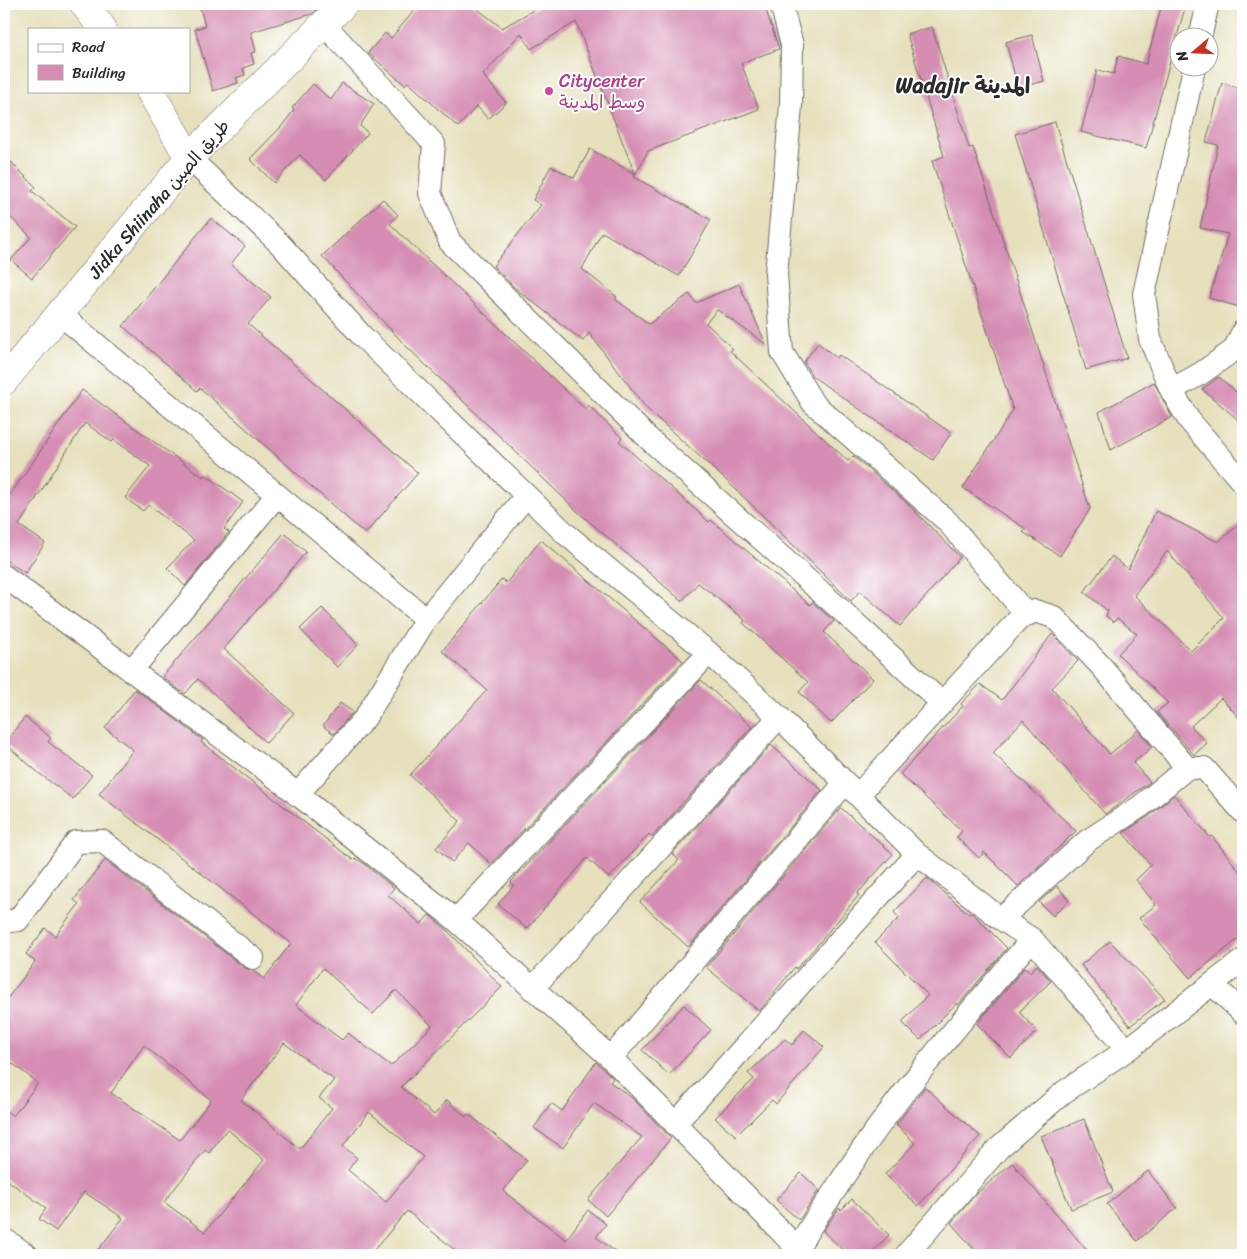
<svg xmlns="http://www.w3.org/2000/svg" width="1247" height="1259" font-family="Sriracha,'Playpen Sans Arabic',sans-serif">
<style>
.building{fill:#d58db3;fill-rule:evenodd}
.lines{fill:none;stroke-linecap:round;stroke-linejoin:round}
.minor-casing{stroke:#6c6a5e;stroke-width:24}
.tertiary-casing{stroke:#6c6a5e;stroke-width:29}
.primary-casing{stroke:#6c6a5e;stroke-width:29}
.minor{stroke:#fff;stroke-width:22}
.tertiary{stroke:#fff;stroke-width:28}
.primary{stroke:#fff;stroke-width:28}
.hotel-dot{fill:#d1479c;stroke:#fff;stroke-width:2}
.labels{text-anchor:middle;stroke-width:4;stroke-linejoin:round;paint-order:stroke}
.hotel-label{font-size:18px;fill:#b23c85;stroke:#fff;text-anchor:start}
.street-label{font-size:18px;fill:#2b2b2b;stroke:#fff}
.district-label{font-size:22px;font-weight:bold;fill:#2b2b2b;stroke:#fff}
</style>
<rect width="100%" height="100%" fill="#fff"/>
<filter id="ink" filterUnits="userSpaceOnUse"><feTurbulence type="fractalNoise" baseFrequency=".02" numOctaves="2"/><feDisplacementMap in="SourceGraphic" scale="10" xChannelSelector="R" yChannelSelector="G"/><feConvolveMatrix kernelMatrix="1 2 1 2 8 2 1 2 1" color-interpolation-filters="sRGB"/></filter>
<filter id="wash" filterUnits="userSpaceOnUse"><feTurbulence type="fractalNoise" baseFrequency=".0096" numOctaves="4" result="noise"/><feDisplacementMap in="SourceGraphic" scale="20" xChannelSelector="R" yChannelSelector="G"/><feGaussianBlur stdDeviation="1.12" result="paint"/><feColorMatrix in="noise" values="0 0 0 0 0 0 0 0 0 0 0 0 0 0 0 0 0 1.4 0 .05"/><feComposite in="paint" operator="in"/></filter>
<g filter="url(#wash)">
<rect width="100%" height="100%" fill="#e6e0bd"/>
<g id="blocks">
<path class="building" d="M199 4H322L312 14 251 32 256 52 251 53 254 64 243 68 245 75 236 78 238 83 213 91 195 29 205 26Z
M420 4H471L502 28 544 4H764L779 49 741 63 759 109 648 151 634 177 711 220 679 276 602 232 582 269 617 297 615 299 649 324 689 294 696 303 739 284 766 344 717 310 706 323 733 349 730 351 848 461 853 456 909 505 960 557 900 626 860 591 851 601 729 483 647 409 589 333 583 341 515 288 493 266 541 205 533 200 551 166 574 178 590 149 635 174 576 22 531 49 521 33 483 75 506 103 488 119 477 106 458 127 408 82 405 85 368 53 385 33 391 38Z
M1162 4H1186L1146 148 1081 132 1097 70 1114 74 1118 56 1146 64Z
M932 27 969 148 973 147 1090 509 1060 556 1023 532 1026 529 963 488 1013 410 932 161 944 156 907 34Z
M1032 35 1044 81 1018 88 1006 42Z
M342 83 374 104 360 126 368 133 326 180 300 155 274 183 250 159 281 127 294 110 292 108 313 84 331 100Z
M1222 83 1243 89V291L1239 307 1209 298 1228 234 1200 228 1218 145 1206 142Z
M1055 122 1127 358 1086 370 1015 134Z
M4 155 36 187 32 191 75 227 32 278 11 260 31 237 4 211Z
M383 199 398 215 390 224 585 409 588 405 622 438 619 441 709 522 711 520 810 605 812 602 834 621 824 632 873 679 831 723 799 692 808 682 743 623 745 620 698 583 682 601 578 512 405 345 322 256Z
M211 218 245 246 231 264 271 297 248 324 418 473 365 534 200 388 197 391 123 326Z
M818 343 837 358 839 355 951 433 933 460 812 376 804 362Z
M1219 377 1243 398V424L1202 389Z
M1154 382 1172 417 1111 450 1099 412Z
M82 390 203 477 205 474 243 502 224 529 229 532 185 586 167 568 194 540 148 505 143 511 125 498 150 466 114 440 112 442 85 423 19 525 45 543 25 573 4 559V504Z
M1156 511 1218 542 1243 521V722L1221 698 1191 726 1207 743 1194 755 1157 712 1168 703 1118 654 1137 634 1117 618 1114 622 1106 616 1108 611 1084 592 1112 556 1128 569ZM1167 551 1224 618 1191 651 1134 595Z
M284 533 306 552 224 649 294 713 266 743 198 679 185 694 162 677Z
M541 540 683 661 491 864 469 843 452 862 436 848 460 821 410 775 487 690 442 651 502 579 506 583Z
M322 608 358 645 337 667 300 629Z
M1052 634 1078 661 1052 688 1110 754 1138 730 1152 747 1133 763 1150 782 1105 814 1023 720 993 753 1076 831 1018 886 984 852 979 858 957 837 962 831 900 774 963 706 961 704 980 684 1002 700Z
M701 680 752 727 652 837 649 834 609 878 587 858 527 929 498 904 514 885 511 882Z
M135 689 203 740 201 742 353 860 355 858 363 863 394 888 388 895 421 924 429 915 446 929 502 987 401 1087 434 1115 447 1100 466 1117 468 1114 527 1160 503 1191 566 1240 588 1210 606 1224 596 1237 620 1255H461L407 1211 370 1255H94L123 1218 84 1192 56 1231 39 1219 46 1208 4 1178V1109L13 1116 38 1083 4 1057V1003L35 962 26 954 45 928 55 936 79 904 74 900 105 860 245 968 253 971 264 979 291 943 99 794 133 750 105 728ZM323 968 373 1014 396 990 432 1026 391 1066 348 1033 342 1040 296 1005ZM284 1043 334 1080 319 1098 332 1108 300 1149 241 1100ZM144 1045 211 1100 180 1140 111 1093ZM369 1112 423 1157 386 1202 348 1170 357 1158 343 1146ZM227 1129 264 1160 205 1232 164 1202 205 1150 209 1153Z
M340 703 353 712 334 734 323 726Z
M25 717 51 738 48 742 92 775 73 799 40 774 4 743Z
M771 745 822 790 688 947 640 902 679 860 672 854Z
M1174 795 1210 837 1212 836 1243 876V935L1190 978 1139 918 1156 905 1136 880 1151 865 1123 833 1149 816Z
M841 808 893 854 857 894 859 895 819 943 796 969 795 967 759 1011 706 967Z
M927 878 969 914 972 913 1007 948 958 1005 957 1003 920 1040 902 1022 928 995 875 942 899 918 894 912Z
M1057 886 1069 900 1053 916 1039 902Z
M1110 941 1165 999 1130 1026 1081 965Z
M1037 965 1051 981 1019 1012 1037 1031 1011 1058 977 1024 1025 967 1030 972Z
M684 1005 711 1030 669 1075 642 1050Z
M804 1030 824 1047 776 1104 772 1100 736 1136 715 1118 754 1079 748 1073 785 1039 792 1045Z
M596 1062 613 1078 610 1082 632 1098 671 1138 606 1216 588 1200 642 1137 594 1103 563 1148 534 1128 551 1103 562 1111Z
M925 1087 980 1136 918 1206 885 1174 915 1143 896 1125Z
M1084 1119 1113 1192 1071 1209 1041 1136Z
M1012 1163 1048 1205 1091 1255H979L951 1223 977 1193Z
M1148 1171 1177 1208 1137 1241 1107 1204Z
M801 1173 819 1190 799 1220 776 1200Z
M852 1199 889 1235 870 1255H848L823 1231 839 1208 841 1210Z"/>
</g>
</g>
<g filter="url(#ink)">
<use href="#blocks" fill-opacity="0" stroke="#6c6a5e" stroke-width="1"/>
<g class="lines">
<defs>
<path id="minor" d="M781 4 792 45 791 106 776 274 782 352 813 403 947 521 1027 615
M324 24 434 144 430 193 450 242 649 439 841 610 942 703
M1200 38 1208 4
M1194 68 1144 294 1150 339 1171 390 1189 420 1243 483
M189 158 280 244 362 336 566 534 709 653 779 717 917 854 1001 919 1032 939 1127 1050
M60 314 426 619
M1171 390 1200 374 1234 350 1243 331
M4 576 287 786 456 920 611 1058 798 1249
M131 671 277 495
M297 795 365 718 426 619 526 496
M858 795 1006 633 1019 619 1035 611 1054 617 1101 666 1187 768H1204L1243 812
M1001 919 1087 841 1141 806 1187 768
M456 920 709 653
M4 922 18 920 76 842 102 841 253 958
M1213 985 1243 1013
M532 989 779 717
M611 1058 845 783
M675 1124 917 854
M4 1239 27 1255
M795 1255C805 1231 823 1209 837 1187 894 1098 963 1019 1032 939
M906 1255 999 1148 1064 1092 1127 1050 1243 960"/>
<path id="tertiary" d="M84 4 103 29
M150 91 189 158"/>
<path id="primary" d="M4 381 189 158 344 4"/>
</defs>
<use href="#minor" class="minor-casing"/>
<use href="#tertiary" class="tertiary-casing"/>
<use href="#primary" class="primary-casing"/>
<use href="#minor" class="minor"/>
<use href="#tertiary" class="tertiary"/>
<use href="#primary" class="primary"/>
</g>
</g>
<circle class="hotel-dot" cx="549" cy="91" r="5"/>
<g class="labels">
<g class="hotel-label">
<text x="559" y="87">Citycenter<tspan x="559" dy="21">وسط المدينة</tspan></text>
</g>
<g class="street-label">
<text transform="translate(159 199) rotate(-49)" y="6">Jidka Shiinaha طريق الصين</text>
</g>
<g class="district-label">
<text x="963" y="93">Wadajir المدينة</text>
</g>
</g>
<rect width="1247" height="1259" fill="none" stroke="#fff" stroke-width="20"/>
<rect x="28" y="28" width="162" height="65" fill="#ffffff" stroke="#aaaaaa"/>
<rect x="38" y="44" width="25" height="8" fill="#ffffff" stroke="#aaaaaa"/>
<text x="72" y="52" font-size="15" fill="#2b2b2b">Road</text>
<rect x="38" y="65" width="25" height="15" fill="#d58db3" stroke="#aaaaaa"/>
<text x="72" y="78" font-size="15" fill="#2b2b2b">Building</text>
<g transform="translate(1194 52) rotate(251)"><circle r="24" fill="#ffffff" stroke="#aaaaaa"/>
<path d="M0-4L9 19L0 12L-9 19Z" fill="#c8321e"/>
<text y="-8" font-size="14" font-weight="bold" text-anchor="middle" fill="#2b2b2b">N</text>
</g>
</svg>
